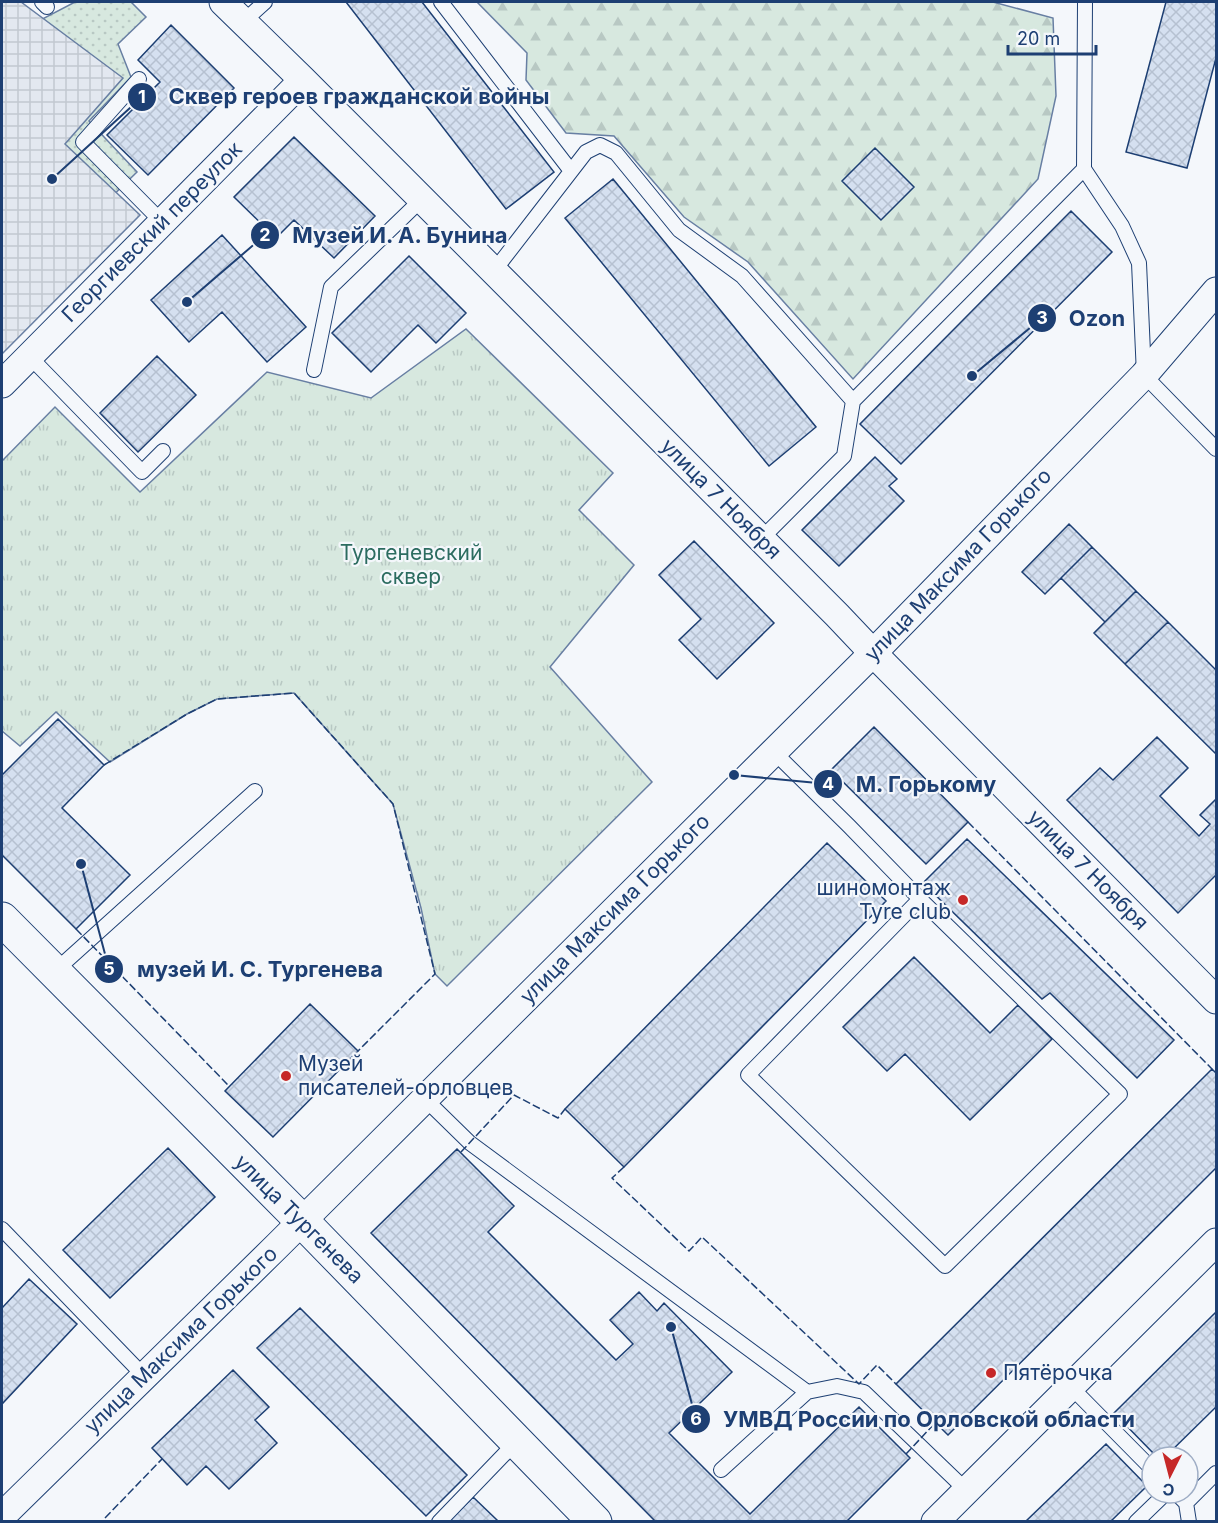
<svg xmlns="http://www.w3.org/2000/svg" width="1218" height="1523" font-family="Inter,sans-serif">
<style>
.grass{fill:url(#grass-dots);stroke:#687fa3;stroke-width:1.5}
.forest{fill:url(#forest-firs);stroke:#687fa3;stroke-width:1.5}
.park{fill:url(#park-tufts);stroke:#687fa3;stroke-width:1.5}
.plaza{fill:url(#plaza-grid);stroke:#687fa3;stroke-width:1.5}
.building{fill:url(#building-cross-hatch);stroke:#1d3f73;stroke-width:1.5}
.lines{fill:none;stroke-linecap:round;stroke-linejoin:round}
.service-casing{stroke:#1d3f73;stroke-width:16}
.minor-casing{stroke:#1d3f73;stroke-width:29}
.primary-casing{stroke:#1d3f73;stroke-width:35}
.service{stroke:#f4f7fb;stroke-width:14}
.minor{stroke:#f4f7fb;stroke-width:27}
.primary{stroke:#f4f7fb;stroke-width:33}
.fence{stroke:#1d3f73;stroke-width:1.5;stroke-dasharray:8 3;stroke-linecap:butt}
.poi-dot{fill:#c62828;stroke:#f4f7fb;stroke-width:2}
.labels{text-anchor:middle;stroke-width:4.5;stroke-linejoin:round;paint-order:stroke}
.street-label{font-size:21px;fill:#1d3f73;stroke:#f4f7fb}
.park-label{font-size:21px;fill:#2c6c60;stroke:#f4f7fb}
.poi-label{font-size:21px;fill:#1d3f73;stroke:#f4f7fb;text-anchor:start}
.leader{fill:none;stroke:#1d3f73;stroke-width:2}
.callout-dot{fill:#1d3f73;stroke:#f4f7fb;stroke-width:2}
.mark-label{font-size:18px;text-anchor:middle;font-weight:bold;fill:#fff}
.callout-label{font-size:22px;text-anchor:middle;font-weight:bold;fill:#1d3f73;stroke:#f4f7fb;stroke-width:4.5;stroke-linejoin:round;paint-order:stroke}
</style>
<defs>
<pattern id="grass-dots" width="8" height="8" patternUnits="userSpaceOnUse" patternTransform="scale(1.5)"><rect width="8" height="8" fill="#d7e8df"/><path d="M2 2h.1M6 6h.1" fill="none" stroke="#b8c8c3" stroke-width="1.8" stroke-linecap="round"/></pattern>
<pattern id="forest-firs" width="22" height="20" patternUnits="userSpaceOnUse" patternTransform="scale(1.5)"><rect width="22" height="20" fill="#d7e8df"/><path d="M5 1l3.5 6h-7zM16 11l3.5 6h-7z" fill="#b8c8c3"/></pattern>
<pattern id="park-tufts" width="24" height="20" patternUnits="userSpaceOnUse" patternTransform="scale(1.5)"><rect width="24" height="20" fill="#d7e8df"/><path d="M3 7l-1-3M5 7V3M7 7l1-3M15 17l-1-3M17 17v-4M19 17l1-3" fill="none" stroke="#b8c8c3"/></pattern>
<pattern id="plaza-grid" width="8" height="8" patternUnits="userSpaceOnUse" patternTransform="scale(1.5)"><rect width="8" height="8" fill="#e3e8f0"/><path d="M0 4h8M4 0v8" fill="none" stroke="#c2c8d1"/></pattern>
<pattern id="building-cross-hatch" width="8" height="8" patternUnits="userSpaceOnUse" patternTransform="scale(1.5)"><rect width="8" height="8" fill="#d5e0f0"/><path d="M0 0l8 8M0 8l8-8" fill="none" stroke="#b6c1d1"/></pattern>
</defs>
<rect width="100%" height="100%" fill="#f4f7fb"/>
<path class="grass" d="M2 2 35 23 75 2H131L146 17 118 44 131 77 89 121 137 172 94 214Z"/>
<path class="forest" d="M477 2H993L1053 18 1056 96 1038 179 853 379 748 262 684 217 614 136 566 133 526 80 527 53Z"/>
<path class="park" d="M466 329 613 473 579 510 634 565 550 667 652 782 447 986 435 974 421 908 393 804 294 693 217 699 187 714 110 762 56 712 20 746 2 731V461L55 407 140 492 267 372 371 398Z"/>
<path class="plaza" d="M2 2H21L123 78 65 144 140 215 2 354Z"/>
<path class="building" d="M346 2H422L554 172 506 209Z
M1166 2H1216V58L1187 168 1126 152Z
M171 25 234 88 148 175 107 135 160 82 138 60Z
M294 137 375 216 334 258 294 220 276 238 234 197Z
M875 148 914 187 881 220 842 181Z
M613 179 816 427 769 466 565 218Z
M1071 211 1112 252 901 464 860 424Z
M222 235 306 327 267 362 222 312 189 342 151 300Z
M409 256 466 313 436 343 418 325 371 372 332 333Z
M157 356 196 395 138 452 100 413Z
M875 457 897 479 889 486 904 501 839 566 802 530Z
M1069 524 1092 547 1045 594 1022 572Z
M694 541 774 623 717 679 679 640 701 619 659 575Z
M1092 547 1136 591 1105 622 1061 578Z
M1136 591 1168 622 1125 664 1094 633Z
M1168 622 1216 670V754L1125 664Z
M58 719 104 765 62 808 130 875 76 929 2 855V775Z
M874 727 968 822 926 864 831 770Z
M1157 737 1188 768 1160 796 1199 836 1210 824 1200 815 1216 799V875L1178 913 1067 800 1100 768 1113 780Z
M967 839 1174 1040 1137 1078 1050 993 1042 999 923 883Z
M827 843 886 901 624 1167 565 1109Z
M914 957 990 1033 1018 1005 1052 1039 970 1120 905 1054 887 1071 843 1027Z
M310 1004 358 1051 273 1137 225 1091Z
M1212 1069 1216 1073V1168L948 1435 896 1384Z
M168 1148 215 1197 110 1298 63 1250Z
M457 1149 514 1206 488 1232 616 1360 633 1344 610 1320 639 1292 657 1311 664 1303 732 1372 669 1433 750 1514 859 1407 910 1458 846 1522H656L371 1233Z
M29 1279 77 1324 2 1404V1308Z
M300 1308 467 1475 426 1516 257 1348Z
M1216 1312V1407L1165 1457H1157L1114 1413Z
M233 1370 269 1407 255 1420 277 1443 229 1489 206 1466 187 1485 152 1448Z
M1106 1444 1147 1486 1110 1522H1025Z
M473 1497 497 1520 495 1522H448Z"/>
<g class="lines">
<defs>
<path id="service" d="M42 2 47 7
M441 2 571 171
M1085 2 1084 169 1122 226 1139 263 1144 375 1216 449
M244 21 265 2
M139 79 83 142 162 222
M494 271 586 152 600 145 616 153 679 230 742 276 853 401
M29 356 142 472 163 451
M314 370 331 287 422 199
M761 539 844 456 853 401 1084 169
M774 752 849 826 920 899 1120 1094 945 1266 748 1075 920 899
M54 972 255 791
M425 1099 470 1143 807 1392 721 1470
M2 1229 144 1376
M1071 1387 1152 1469
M807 1392 837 1386 864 1392 966 1490
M1176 1493 1186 1503 1216 1473
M1186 1503 1189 1522
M439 1522 517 1441
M1136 1522 1166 1493"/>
<path id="minor" d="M223 2 303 80 837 615 873 653 1216 1000
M2 384 303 80
M2 1516 277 1246 873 653 1144 375 1216 291
M935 1522 1216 1242"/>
<path id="primary" d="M2 919 302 1221 595 1522"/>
</defs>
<use href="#service" class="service-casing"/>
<use href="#minor" class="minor-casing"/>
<use href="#primary" class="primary-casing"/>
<use href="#service" class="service"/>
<use href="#minor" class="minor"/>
<use href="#primary" class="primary"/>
<path class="fence" d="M104 765 187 714 217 699 294 693 393 804 435 974 358 1051
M968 822 1212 1069
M76 929 229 1086
M461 1152 514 1095 558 1118 565 1109
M624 1167 612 1178 689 1251 702 1237 859 1384 877 1365 896 1384
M906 1454 935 1423
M105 1518 162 1459"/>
</g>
<g class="poi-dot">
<circle cx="963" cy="900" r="6"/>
<circle cx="286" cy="1076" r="6"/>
<circle cx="991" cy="1373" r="6"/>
</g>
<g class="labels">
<g class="street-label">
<text transform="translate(152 232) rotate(-45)" y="7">Георгиевский переулок</text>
<text transform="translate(721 499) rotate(45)" y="7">улица 7 Ноября</text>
<text transform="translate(958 565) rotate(-46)" y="7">улица Максима Горького</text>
<text transform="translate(1088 870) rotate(45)" y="7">улица 7 Ноября</text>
<text transform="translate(615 909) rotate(-45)" y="7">улица Максима Горького</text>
<text transform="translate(299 1219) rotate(45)" y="7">улица Тургенева</text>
<text transform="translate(181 1340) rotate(-44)" y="7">улица Максима Горького</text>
</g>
<g class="park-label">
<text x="411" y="560">Тургеневский<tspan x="411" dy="24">сквер</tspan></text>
</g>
<g class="poi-label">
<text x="951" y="895" text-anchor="end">шиномонтаж<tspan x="951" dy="24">Tyre club</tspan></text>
<text x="298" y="1071">Музей<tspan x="298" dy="24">писателей-орловцев</tspan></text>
<text x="1003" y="1380">Пятёрочка</text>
</g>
</g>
<path class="leader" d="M52 179L142 97M187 302L265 235M972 376L1042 318M734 775L828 784M81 864L109 969M671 1327L696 1419"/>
<g class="callout-dot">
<circle cx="52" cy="179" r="6"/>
<circle cx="187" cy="302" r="6"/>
<circle cx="972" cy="376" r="6"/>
<circle cx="734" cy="775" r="6"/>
<circle cx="81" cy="864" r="6"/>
<circle cx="671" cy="1327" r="6"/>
<circle cx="142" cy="97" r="15"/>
<circle cx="265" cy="235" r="15"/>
<circle cx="1042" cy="318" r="15"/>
<circle cx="828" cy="784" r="15"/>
<circle cx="109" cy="969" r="15"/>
<circle cx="696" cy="1419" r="15"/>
</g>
<g class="mark-label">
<text x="142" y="103">1</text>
<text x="265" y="241">2</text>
<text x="1042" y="324">3</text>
<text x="828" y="790">4</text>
<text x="109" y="975">5</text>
<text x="696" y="1425">6</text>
</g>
<g class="callout-label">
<text x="359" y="104">Сквер героев гражданской войны</text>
<text x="400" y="243">Музей И. А. Бунина</text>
<text x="1097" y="326">Ozon</text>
<text x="926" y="792">М. Горькому</text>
<text x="260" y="977">музей И. С. Тургенева</text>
<text x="929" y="1427">УМВД России по Орловской области</text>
</g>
<rect width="1218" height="1523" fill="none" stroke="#1d3f73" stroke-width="6"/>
<g transform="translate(1170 1475) rotate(186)"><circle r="28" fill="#f4f7fb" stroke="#9eadc5" stroke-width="1.5"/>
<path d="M0-4.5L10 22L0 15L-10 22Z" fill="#c62828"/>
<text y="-9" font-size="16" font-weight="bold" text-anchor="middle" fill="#1d3f73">С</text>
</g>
<path d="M1008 45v9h88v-9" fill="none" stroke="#1d3f73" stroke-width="3"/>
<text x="1017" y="45" font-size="18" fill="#1d3f73" stroke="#f4f7fb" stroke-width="4.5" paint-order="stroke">20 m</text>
</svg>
